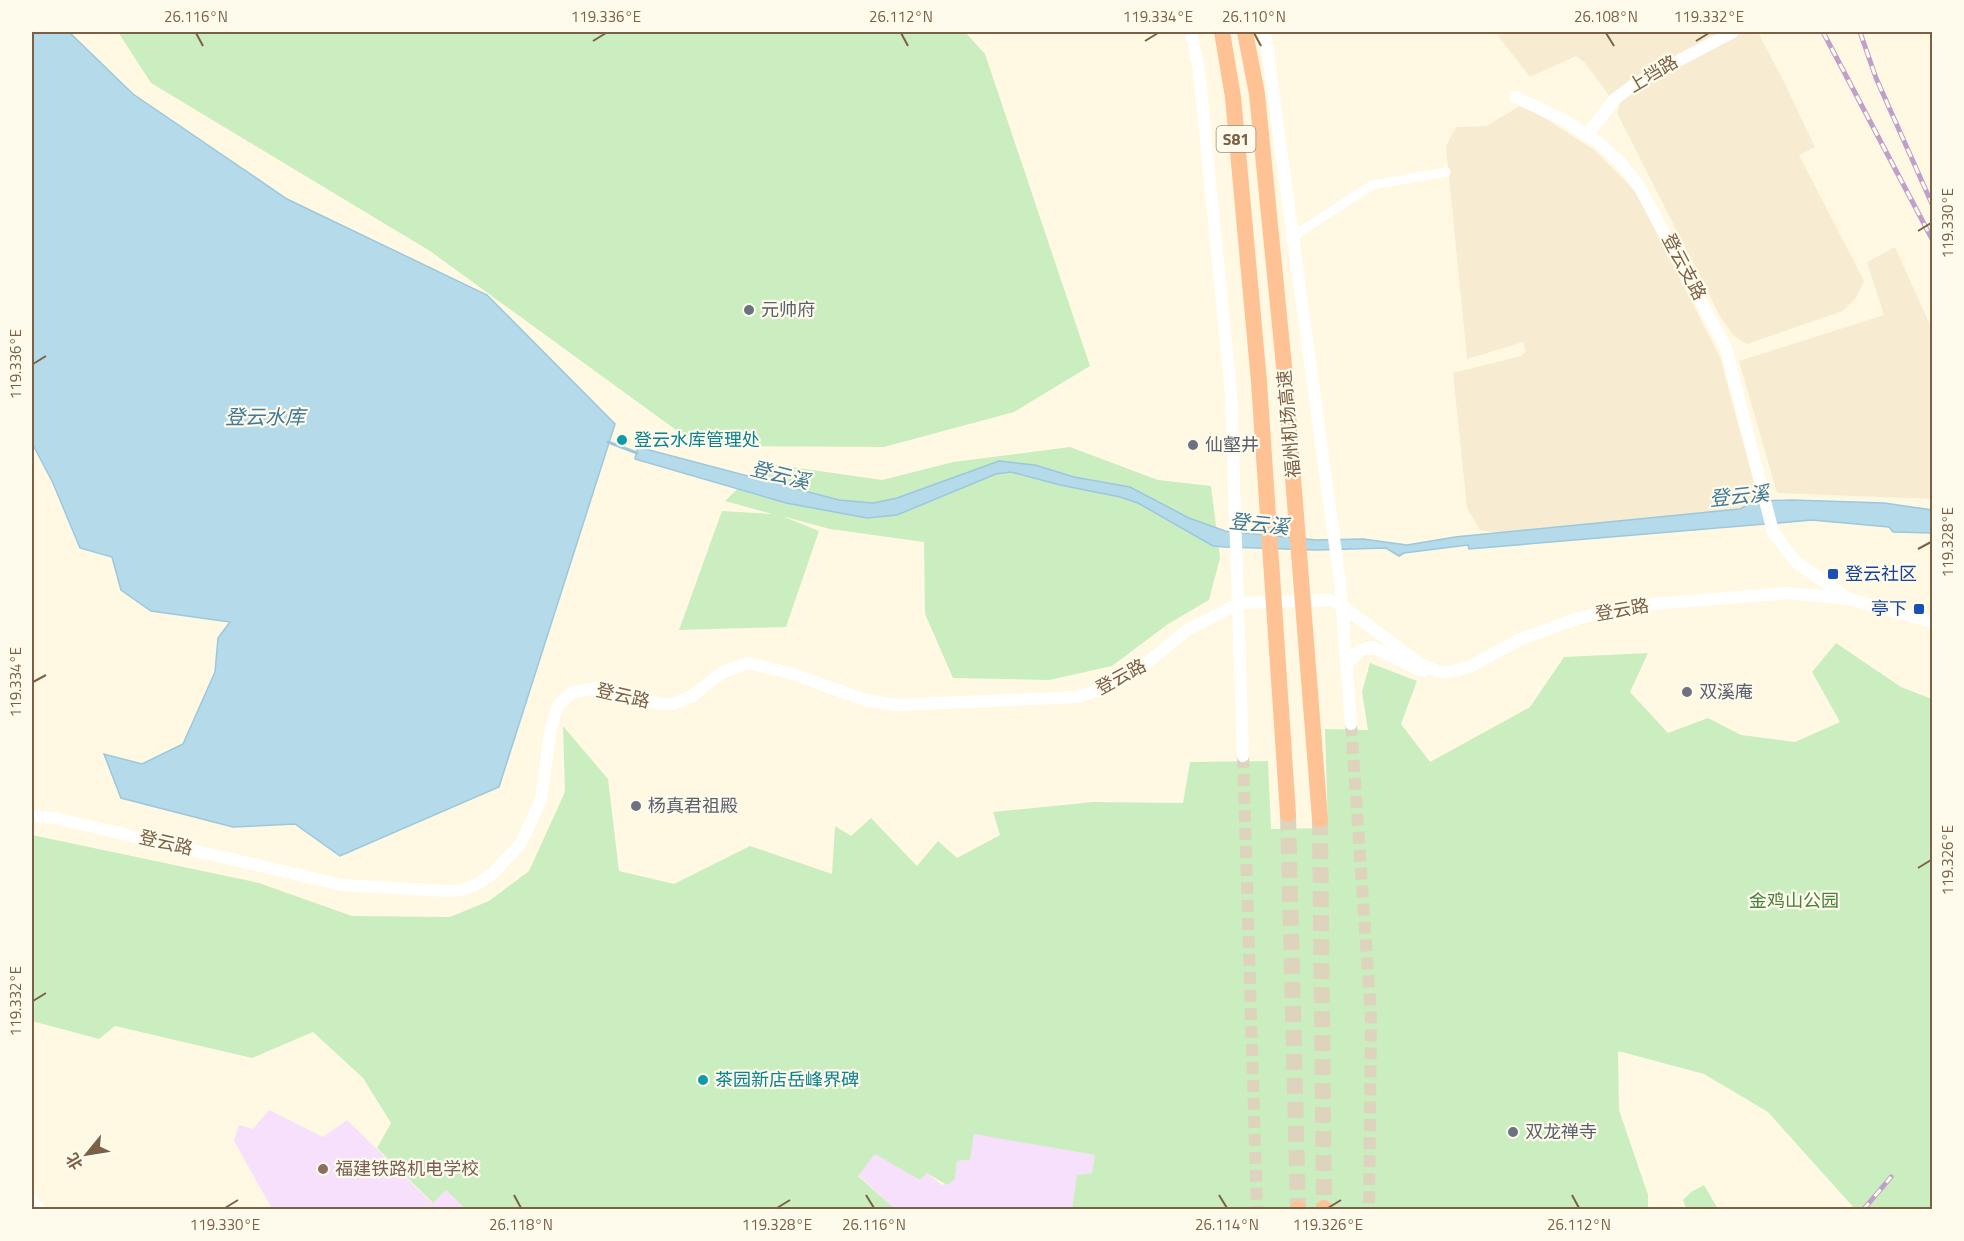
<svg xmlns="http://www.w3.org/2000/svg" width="1964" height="1241" font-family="'Titillium Web','Noto Sans SC',sans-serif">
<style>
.residential{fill:#f7ecd1}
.education{fill:#f6e0fb}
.green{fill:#cbeec0}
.water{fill:#b5daea;stroke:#9bc8dd;stroke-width:1.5}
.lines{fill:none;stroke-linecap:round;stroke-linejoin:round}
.stream{stroke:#9bc8dd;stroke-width:3}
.secondary-tunnel{stroke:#ded3bc;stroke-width:12;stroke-dasharray:12 6;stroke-linecap:butt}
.highway-tunnel{stroke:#ded3bc;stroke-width:16;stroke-dasharray:16 8;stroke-linecap:butt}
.street{stroke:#fff;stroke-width:9}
.secondary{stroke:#fff;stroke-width:12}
.highway{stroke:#ffc294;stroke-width:16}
.rail-casing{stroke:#bea0ca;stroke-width:5}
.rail{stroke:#fffbec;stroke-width:3;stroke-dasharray:9;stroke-linecap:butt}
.ticks{fill:none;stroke:#7a6146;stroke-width:2}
.worship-dot{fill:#6b7280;stroke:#fffbec;stroke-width:2}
.culture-dot{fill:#0f9aa8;stroke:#fffbec;stroke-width:2}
.transit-dot{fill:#1a4fb4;stroke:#fffbec;stroke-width:2}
.education-dot{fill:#8d6e63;stroke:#fffbec;stroke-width:2}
.labels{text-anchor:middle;stroke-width:4.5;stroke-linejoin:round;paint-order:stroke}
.shield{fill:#fffbec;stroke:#a28f78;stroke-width:1.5}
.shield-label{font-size:16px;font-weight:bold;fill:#7a6146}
.street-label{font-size:18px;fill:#7a6146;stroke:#fffbec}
.worship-label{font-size:18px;fill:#5b616d;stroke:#fffbec;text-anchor:start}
.culture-label{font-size:18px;fill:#0d838f;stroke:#fffbec;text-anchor:start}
.transit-label{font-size:18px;fill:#164399;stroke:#fffbec;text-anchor:start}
.park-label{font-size:18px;fill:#45813c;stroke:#fffbec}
.education-label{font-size:18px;fill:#785e54;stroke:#fffbec;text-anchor:start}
.water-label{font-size:20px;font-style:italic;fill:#407997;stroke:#fffbec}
.neatline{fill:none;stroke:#7a6146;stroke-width:2}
.ticks-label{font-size:15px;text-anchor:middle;fill:#7a6146}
</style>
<rect width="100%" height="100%" fill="#fff9e3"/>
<path class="residential" d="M1495 32H1725L1611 98 1585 63 1576 56 1530 77Z
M1742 32H1758L1783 80 1815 147 1799 155 1864 281 1856 298 1843 311 1747 344 1734 336 1721 318 1617 113 1622 98 1666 71Z
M1520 106 1532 110 1596 151 1635 191 1720 357 1756 490 1755 501 1740 509 1497 533 1480 530 1467 508 1453 373 1521 356 1526 351 1523 342 1467 359 1446 146 1456 127 1486 126Z
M1895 247 1932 329V499L1777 493 1739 361 1884 315 1867 262Z"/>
<path class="education" d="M269 1110 323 1137 347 1120 432 1203 446 1190 467 1209H272L234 1141 239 1125 253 1129Z
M974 1133 1095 1155 1092 1173 1077 1175 1072 1209H895L858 1175 876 1153 920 1180 927 1173 942 1185 955 1179 957 1161 970 1160Z"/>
<path class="green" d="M118 32H965L985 54 1090 366 1014 412 884 447 698 446 430 251 151 83Z
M1070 447 1158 480 1211 486 1220 558 1209 600 1168 624 1112 666 1049 680 953 678 925 614 924 542 830 529 782 516 819 531 786 627 679 630 722 511 772 514 725 501 764 463 882 480 953 462Z
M1836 643 1901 687 1932 699V1209H1855L1768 1112 1704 1074 1618 1051 1619 1110 1648 1195V1209L1342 1210V1207L1295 1210 1072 1209 1077 1175 1092 1173 1095 1155 974 1134 970 1160 957 1161 955 1179 947 1185 927 1173 920 1180 875 1154 858 1176 895 1209 467 1210 446 1190 433 1203 377 1148 391 1123 363 1078 313 1032 252 1058 115 1026 99 1039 32 1021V835L259 883 352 916 450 917 489 901 529 871 565 792 563 726 608 779 619 871 674 884 750 846 832 874 835 826 851 836 871 818 917 866 938 841 957 858 1000 835 993 812 1093 802 1183 803 1190 762 1268 761 1271 829 1328 828 1325 729 1368 730 1362 692 1370 663 1417 681 1401 724 1430 762 1530 707 1564 657 1648 653 1630 692 1668 733 1708 718 1741 735 1795 742 1840 722 1812 672Z
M1704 1185 1718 1209H1683L1686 1208 1683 1200 1691 1192Z"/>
<path class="water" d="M32 32H69L133 94 287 199 487 295 615 424 499 787 340 856 295 824 233 827 121 798 104 754 142 764 183 744 215 672 218 638 230 622 151 611 121 590 112 557 80 548 53 483 32 443Z
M638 447 839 500 873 503 897 498 999 461 1035 465 1074 477 1130 487 1189 518 1225 531 1316 540 1363 539 1407 545 1455 537 1740 509 1755 501 1792 500 1884 503 1932 510V533L1893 532 1889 527 1812 520 1469 549 1468 545 1404 553 1399 556 1386 548 1316 550 1225 547 1213 546 1138 503 1120 497 1060 485 1011 472 996 474 897 515 867 518 786 503 635 459Z"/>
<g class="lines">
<path class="stream" d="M608 442 637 453"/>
<path class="secondary-tunnel" d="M1351 724 1371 1017 1369 1210
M1243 756 1257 1210"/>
<path class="highway-tunnel" d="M1288 814 1298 1209
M1320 819 1324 1208"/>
<path class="street" d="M1295 235 1372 185 1446 172"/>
<path class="secondary" d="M1191 32 1199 70 1231 393 1243 756
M1265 32 1340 582 1351 724
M1515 97 1564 120 1598 142 1621 163 1640 188 1726 348 1773 532 1796 562 1846 597
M1587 135 1615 99 1636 83 1733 32
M1347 664 1359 651 1372 647 1423 671
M32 816 55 818 342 885 448 891 462 890 477 884 493 873 521 843 541 800 551 728 557 708 564 699 573 692 596 688 661 704H673L692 696 723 672 748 663 790 673 865 700 896 705 1077 697 1106 688 1135 673 1187 630 1240 603 1330 600 1342 606 1422 665 1443 673 1469 667 1521 639 1576 619 1628 606 1788 593 1849 599 1932 622
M32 1200 39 1210"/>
<path class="highway" d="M1222 32 1233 97 1259 382 1288 814
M1245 32 1257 94 1285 376 1320 819
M1324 1208V1210
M1298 1209V1210"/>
<defs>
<path id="rail" d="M1823 32 1932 239
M1860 32 1876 78 1932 204
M1863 1210 1891 1177"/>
</defs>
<use href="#rail" class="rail-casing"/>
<use href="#rail" class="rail"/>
</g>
<path class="ticks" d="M196 33 203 46M901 33 908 46M1254 33 1261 46M1606 33 1614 46M593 41 606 33M1145 41 1158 33M1696 41 1709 33M1918 231 1931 223M33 364 46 356M1918 549 1931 542M33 682 46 675M1918 868 1931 860M33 1001 46 993M514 1195 521 1208M866 1195 874 1208M1219 1195 1227 1208M1572 1195 1579 1208M225 1208 238 1200M777 1208 790 1200M1328 1208 1341 1200"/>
<g class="worship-dot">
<circle cx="749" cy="310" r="6"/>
<circle cx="1193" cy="445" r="6"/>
<circle cx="1687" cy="692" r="6"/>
<circle cx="636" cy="806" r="6"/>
<circle cx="1513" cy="1132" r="6"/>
</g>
<g class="culture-dot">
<circle cx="622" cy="440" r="6"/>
<circle cx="703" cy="1080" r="6"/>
</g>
<g class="transit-dot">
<rect x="1827" y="568" width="12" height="12" rx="3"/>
<rect x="1913" y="603" width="12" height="12" rx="3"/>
</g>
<circle class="education-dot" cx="323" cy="1169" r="6"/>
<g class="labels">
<rect class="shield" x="1216.5" y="126" width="39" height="26" rx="4.5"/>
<g class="shield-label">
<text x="1236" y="145">S81</text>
</g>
<g class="street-label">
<text transform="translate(1653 74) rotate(-31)" y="6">上垱路</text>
<text transform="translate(1684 267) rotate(62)" y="6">登云支路</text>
<text transform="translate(1289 424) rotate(-95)" y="6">福州机场高速</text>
<text transform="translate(1622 610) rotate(-10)" y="6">登云路</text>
<text transform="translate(1121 677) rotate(-29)" y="6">登云路</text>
<text transform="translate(623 696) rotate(13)" y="6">登云路</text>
<text transform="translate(166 843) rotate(13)" y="6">登云路</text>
</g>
<g class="worship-label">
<text x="761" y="316">元帅府</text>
<text x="1205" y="451">仙壑井</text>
<text x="1699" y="698">双溪庵</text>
<text x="648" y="812">杨真君祖殿</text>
<text x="1525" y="1138">双龙禅寺</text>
</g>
<g class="culture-label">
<text x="634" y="446">登云水库管理处</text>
<text x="715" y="1086">茶园新店岳峰界碑</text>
</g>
<g class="transit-label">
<text x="1845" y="580">登云社区</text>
<text x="1907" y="615" text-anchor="end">亭下</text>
</g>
<g class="park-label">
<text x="1794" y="907">金鸡山公园</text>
</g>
<g class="education-label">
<text x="335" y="1175">福建铁路机电学校</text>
</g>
<g class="water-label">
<text x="265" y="424">登云水库</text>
<text transform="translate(780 475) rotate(14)" y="7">登云溪</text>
<text transform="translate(1739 496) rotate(-6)" y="7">登云溪</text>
<text transform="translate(1259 524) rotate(6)" y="7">登云溪</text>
</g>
</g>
<rect width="1964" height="1241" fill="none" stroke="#fffbec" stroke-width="66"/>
<g transform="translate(87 1154) rotate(240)" stroke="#fffbec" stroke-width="4.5" paint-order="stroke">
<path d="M0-4.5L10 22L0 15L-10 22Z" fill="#7a6146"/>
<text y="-9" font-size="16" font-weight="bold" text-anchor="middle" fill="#7a6146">北</text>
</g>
<rect x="33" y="33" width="1898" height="1175" class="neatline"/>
<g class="ticks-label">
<text x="196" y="22">26.116°N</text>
<text x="606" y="22">119.336°E</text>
<text x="901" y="22">26.112°N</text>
<text x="1158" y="22">119.334°E</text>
<text x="1254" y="22">26.110°N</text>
<text x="1606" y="22">26.108°N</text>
<text x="1709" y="22">119.332°E</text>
<text transform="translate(1948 223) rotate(-90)" y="5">119.330°E</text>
<text transform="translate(16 364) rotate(-90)" y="5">119.336°E</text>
<text transform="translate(1948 542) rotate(-90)" y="5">119.328°E</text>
<text transform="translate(16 682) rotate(-90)" y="5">119.334°E</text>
<text transform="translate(1948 860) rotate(-90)" y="5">119.326°E</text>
<text transform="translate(16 1001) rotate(-90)" y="5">119.332°E</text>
<text x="225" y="1230">119.330°E</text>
<text x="521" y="1230">26.118°N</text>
<text x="777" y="1230">119.328°E</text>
<text x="874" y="1230">26.116°N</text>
<text x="1227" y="1230">26.114°N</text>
<text x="1328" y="1230">119.326°E</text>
<text x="1579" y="1230">26.112°N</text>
</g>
</svg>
